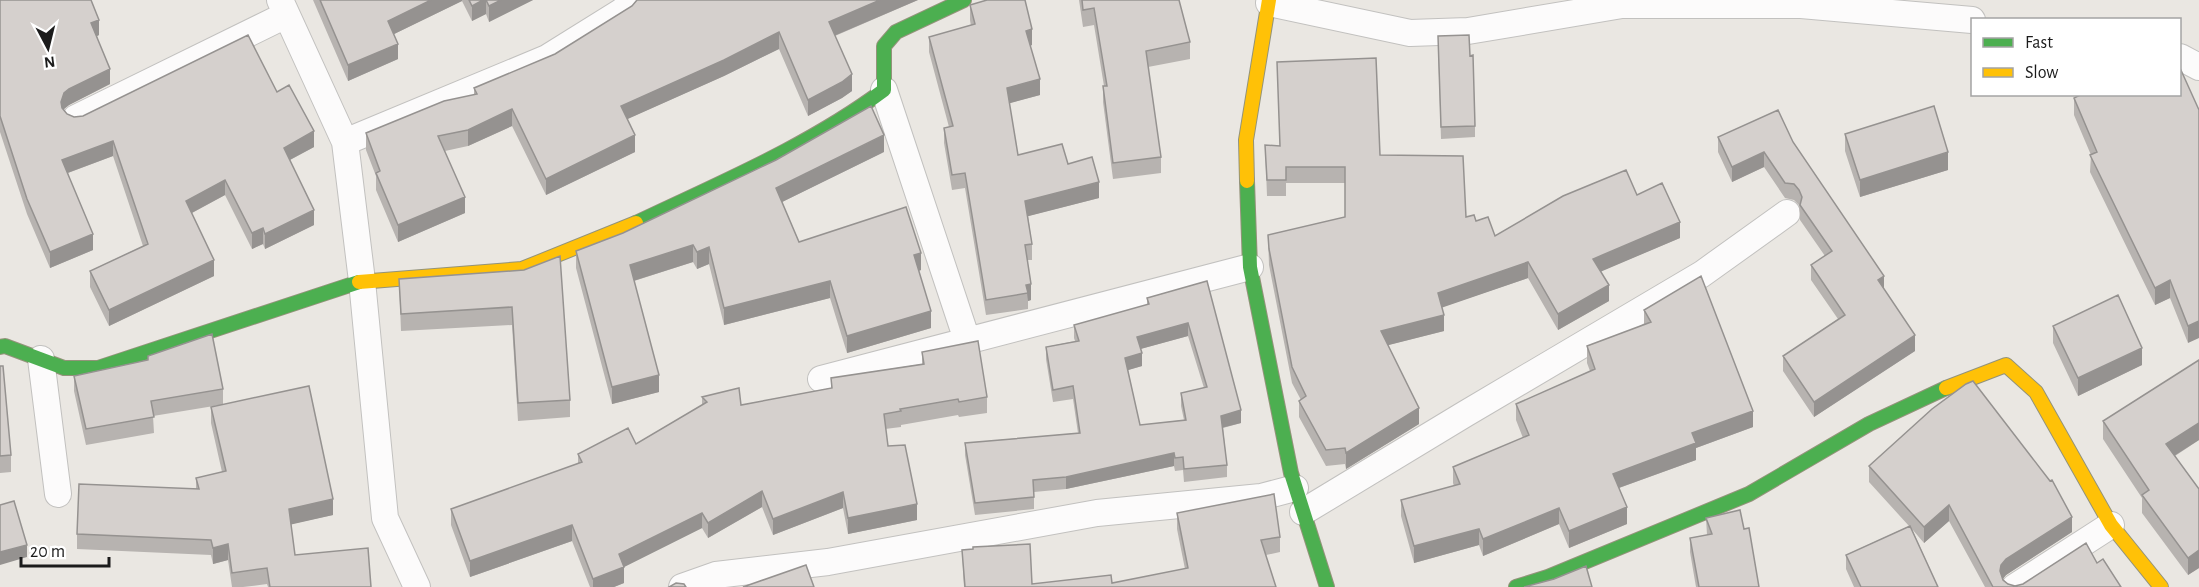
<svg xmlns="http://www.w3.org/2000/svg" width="2199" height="587" font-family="'Alegreya Sans',sans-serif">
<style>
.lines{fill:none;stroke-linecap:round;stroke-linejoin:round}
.street-casing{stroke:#c2c1bf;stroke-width:28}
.fast-casing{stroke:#93937a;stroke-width:16}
.slow-casing{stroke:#93937a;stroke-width:16}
.street{stroke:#fcfbfb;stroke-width:26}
.fast{stroke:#4caf50;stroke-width:14}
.slow{stroke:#ffc107;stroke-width:14}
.wall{fill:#b7b3b0;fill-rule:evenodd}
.shaded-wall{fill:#959290}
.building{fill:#d5d0cd;stroke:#959290;stroke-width:1.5;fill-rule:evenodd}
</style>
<rect width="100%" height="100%" fill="#eae7e2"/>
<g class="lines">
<defs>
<path id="street" d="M280 0 345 142 362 281 385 518 417 587
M1269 3 1410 33 1468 31 1622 5H1801L1972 20
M2180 57 2199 67
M884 90 967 340
M76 118 286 15
M345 142 547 58 624 10 630 0
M41 359 58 494
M821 379 1250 267
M1303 512 1465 414 1702 274 1787 213
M682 587 716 575 828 562 1097 513 1261 497 1295 488
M2015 587 2111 525"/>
<path id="fast" d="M1247 181 1250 267 1291 473 1327 587
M636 223C720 183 809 146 884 90V46L896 32 964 0
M0 347 5 346 64 368H98L359 282
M1516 587 1548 577 1749 494 1869 424 1946 388"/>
<path id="slow" d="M1247 181 1246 140 1269 0
M359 282 522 269 636 223
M1946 388 2006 365 2036 392 2111 525 2161 587"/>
</defs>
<use href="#street" class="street-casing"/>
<use href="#fast" class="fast-casing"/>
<use href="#slow" class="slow-casing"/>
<use href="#street" class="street"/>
<use href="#fast" class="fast"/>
<use href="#slow" class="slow"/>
</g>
<path class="wall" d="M0 0 99 35 97 36 110 84 69 105 64 109 67 114 74 117 277 92 314 147 290 160 314 225 265 249 263 244 252 249 225 195 192 213 214 276 109 326 90 287V271L143 246 113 156 68 173 93 250 50 268 27 214 0 132Z
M313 0H533L489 22 486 14 472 21 462 1 394 34 398 59 348 81Z
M637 0H918L835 36 852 91 842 98 808 116 779 49 724 76 627 119 635 152 546 195 512 126 468 146 445 151 465 213 398 242 376 190V176L366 150V133L474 95V88L555 54 632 6Z
M1079 0H1179L1190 42V59L1148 67 1161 157V173L1113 179 1103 102V86H1104L1094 25 1083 27Z
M970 5 1032 45 1030 46 1040 95 1009 103 1018 155 1068 164 1099 198 1028 216 1032 244V260H1027L1031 300 1028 301V309L986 315 965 188 952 190 944 143V128L949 127 929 52V37L971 26 970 20Z
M1438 47 1475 126V137L1441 139Z
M1277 62 1380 155 1466 217 1476 221 1495 236 1637 195 1680 238 1601 271 1609 301 1558 330 1528 278 1442 307 1444 331 1388 345 1419 424 1346 469 1345 464 1326 466 1299 417V401L1301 400 1292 383 1269 265 1268 235 1345 217V183H1286V196H1267L1265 145 1280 146Z
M2074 98 2199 110 2188 343 2170 298 2155 305 2090 172 2091 155 2074 115Z
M1845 134 1948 170 1860 197 1845 151Z
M1718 137 1793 142 1884 291 1915 351 1814 417 1783 371V356L1838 319 1811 280V265L1825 256 1800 220 1799 205 1794 200 1785 198 1764 167 1732 182 1718 152Z
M884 152 782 202 799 242 921 270 919 271 931 328 847 353 830 298 724 325 709 264 697 269 693 262 634 281 659 392 612 404 576 268V251Z
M524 270 570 400V417L518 421 512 325 401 331 399 279Z
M1207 281 1241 423 1223 428 1227 465V477L1184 482 1183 470 1175 471 1174 466 1066 489 1034 492V509L975 515 965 455V443L1078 433 1073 399 1053 402 1046 359V347L1075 341 1074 338V325L1147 305V298ZM1188 336 1204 388 1181 393V406L1184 420 1140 425 1128 370 1142 366 1140 349Z
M1644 310 1753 427 1696 448V460L1619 488 1627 524 1569 548 1559 524 1483 556 1479 545 1414 563 1401 516V500L1454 486 1453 483V467L1523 438 1516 420V404L1590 371 1587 363V346L1644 325Z
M2053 326 2142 365 2078 396 2053 343Z
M922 352 987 397V413L959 417 958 415 901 425V427L885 429 888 446 917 520 848 534 843 508 773 535 762 507 708 538 702 528 624 567V583L614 587H590L572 541 470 577 451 525V509L578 464V454L636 444 702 405V397L741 405 831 388V378L922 364Z
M148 356 223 389V405L333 515 291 524 295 555 371 587H268L267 584 243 587H232L228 560 213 564 211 555 77 549V534L196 489V478L222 472 211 423V407L220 405 153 416 154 433 86 445 74 391V376L148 360Z
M2199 360V440L2175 456 2199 489V568L2188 575 2142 513V498L2103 439V421Z
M0 366 11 455V472L0 473Z
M1869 466 2072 532 2006 575 2003 579 2008 584 2015 586 2097 563 2121 587H1985L1949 521 1924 543 1912 529 1938 587H1854L1846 569V555L1909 526 1869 482Z
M1177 513 1280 537V552L1266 555 1276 587H964L962 550 1032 584 1112 583 1185 569 1177 529Z
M1706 518 1759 587H1696L1690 552V538L1707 535Z"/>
<path class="shaded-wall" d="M431 0H462V1L388 37V21Z
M483 0H486V14L472 21V6Z
M501 0H533L489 22V6Z
M880 0H918L829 38V22Z
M99 20V35L91 39V23Z
M1032 29V45L1026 47V31Z
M779 32V49L724 76 621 122V106Z
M398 44V59L348 81V65Z
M110 69V84L69 105 64 109 61 118V102L64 93 69 89Z
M852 74V91L842 98 808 116V100Z
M1040 79V95L1007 104V88Z
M512 109V126L468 146V130Z
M314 131V147L284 163V148Z
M635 135V152L546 195V179Z
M884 135V152L776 205V188Z
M113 141V156L62 175V160Z
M1764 152V167L1732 182V167Z
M1948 152V170L1860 197V180Z
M225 180V195L186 216V201Z
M1099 182V198L1025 217V201Z
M465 197V213L398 242V225Z
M314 210V225L265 249V234Z
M1680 222V238L1593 275V259Z
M263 228V244L252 249V233Z
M93 234V250L50 268V252Z
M693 245V262L630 282V265Z
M709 247V264L697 269V252Z
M921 253V270L914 272V255Z
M214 260V276L109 326V310Z
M1528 262V278L1438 309V293Z
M1884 276V291L1878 280Z
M2170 280V298L2155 305V288Z
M830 281V298L724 325V308Z
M1031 284V300L1028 301 1026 285Z
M1609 285V301L1558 330V314Z
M931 311V328L847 353V336Z
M1444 315V331L1381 347V331Z
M2199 321V338L2188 343V326Z
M1188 323V336L1137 350V337Z
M1915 335V351L1814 417V402Z
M2142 348V365L2078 396V378Z
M1142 353V366L1125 371V358Z
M659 375V392L612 404V387Z
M1419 408V424L1346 469V453Z
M1241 410V423L1221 428V416Z
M1753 411V427L1696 448V460L1613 490V474L1692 433Z
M2199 423V440L2166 461V444Z
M1174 453V466L1066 489V477Z
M762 491V507L708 538V523Z
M843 492V508L773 535V519Z
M333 499V515L289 525V509Z
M917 504V520L848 534V518Z
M1949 505V521L1924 543V527Z
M1627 507V524L1569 548V531Z
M1559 508V524L1483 556V539Z
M702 513V528L622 568 624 567V583L614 587H593V579L619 554Z
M2072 517V532L2006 575 2001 581 2000 571 2001 565 2006 559Z
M572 525V541L470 577V561Z
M1479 529V545L1414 563V546Z
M228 544V560L213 564V548Z
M27 545V557L0 565V552Z
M2199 550V568L2188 575V558Z"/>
<path class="building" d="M0 0H91L99 20 91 23 110 69 69 89 64 93 61 102 62 108 67 114 74 117 83 116 248 35 277 92 289 85 314 131 284 148 314 210 265 234 263 228 252 233 225 180 186 201 214 260 109 310 90 271 148 244 113 141 62 160 93 234 50 252 27 199 0 116Z
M320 0H431L388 21 398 44 348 65Z
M469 0H483L472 6Z
M486 0H501L489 6Z
M637 0H880L829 22 852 74 842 82 808 100 779 32 724 60 621 106 635 135 546 179 512 109 468 130 438 136 465 197 398 225 376 173 380 171 366 133 444 101 477 94 474 88 555 54 632 6Z
M987 0H1025L1032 29 1026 31 1040 79 1007 88 1018 155 1062 144 1068 164 1092 157 1099 182 1025 201 1032 244 1025 245 1031 284 1026 285 1028 293 986 300 965 173 952 175 944 128 953 126 929 37 975 24 970 5Z
M1082 0H1179L1190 42 1146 51 1161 157 1113 163 1103 86H1107L1094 8 1083 10Z
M1469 35 1470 56 1473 55 1475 126 1441 127 1438 36Z
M1376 58 1380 155 1463 156 1466 217 1474 215 1476 221 1488 217 1495 236 1563 196 1626 170 1637 195 1662 183 1680 222 1593 259 1609 285 1558 314 1528 262 1438 293 1444 315 1381 331 1419 408 1346 453 1345 448 1326 450 1299 401 1306 396 1292 367 1269 249 1268 235 1345 217V167H1286V180H1267L1265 145 1280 146 1277 62Z
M2180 68 2199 110V321L2188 326 2170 280 2155 288 2090 155 2097 152 2074 98 2082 94H2180Z
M871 106 884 135 776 188 799 242 906 207 921 253 914 255 931 311 847 336 830 281 724 308 709 247 697 252 693 245 630 265 659 375 612 387 576 251 623 233 776 160Z
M1934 106 1948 152 1860 180 1845 134Z
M1778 110 1793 142 1884 276 1878 280 1915 335 1814 402 1783 356 1845 315 1811 265 1832 251 1800 205 1802 197 1799 190 1794 184 1785 183 1764 152 1732 167 1718 137Z
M560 256 570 400 518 403 512 307 401 314 399 279 524 270Z
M1701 276 1753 411 1692 433 1696 443 1613 474 1627 507 1569 531 1559 508 1483 539 1479 529 1414 546 1401 500 1460 484 1453 467 1529 435 1516 404 1595 369 1587 346 1651 322 1644 310Z
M1207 281 1241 410 1221 416 1227 465 1184 469 1183 457 1175 458 1174 453 1066 477 1033 480 1034 497 975 503 965 443 1080 433 1073 386 1053 390 1046 347 1079 341 1074 325 1149 304 1147 298ZM1188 323 1207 387 1181 393 1186 420 1140 425 1125 358 1142 353 1137 337Z
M2118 295 2142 348 2078 378 2053 326Z
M212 334 223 389 151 401 154 417 86 429 74 376 148 360V356Z
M978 341 987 397 959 402 958 399 900 409 901 411 884 414 888 446 905 445 917 504 848 518 843 492 773 519 762 491 708 523 702 513 619 554 624 567 593 579 572 525 470 561 451 509 582 462 578 454 628 428 636 444 707 402 702 397 739 388 741 405 832 388 831 378 924 364 922 352Z
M2199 360V423L2166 444 2199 489V550L2188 558 2142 495 2149 490 2103 421Z
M0 366H3L11 455 0 456Z
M1973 381 2050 481 2052 480 2072 517 2006 559 2001 565 2000 571 2003 580 2008 584 2015 586 2023 584 2086 543 2097 563 2103 559 2121 587H1993L1949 505 1924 527 1869 466 1932 409 1966 384Z
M309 386 333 499 289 509 295 555 368 548 371 587H270L267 568 232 573 228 544 213 548 211 540 77 534 79 484 199 489 196 478 226 471 211 407Z
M1274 494 1280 537 1261 540 1276 587H965L962 550 973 549V547L1030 544 1032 584 1111 575 1112 583 1188 568 1177 513Z
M14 501 27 545 0 552V505Z
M1740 510 1744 529 1749 528 1759 587H1699L1690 538 1712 534 1706 518Z
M1910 526 1938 587H1861L1846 555Z
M806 565 814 587H743Z
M1586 566 1592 587H1524L1554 579Z
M676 583 684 584 686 587H669Z"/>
<rect x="1971" y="18" width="210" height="78" fill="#ffffff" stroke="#a4a4a4" stroke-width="1.5"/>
<rect x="1983" y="38" width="30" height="9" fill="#4caf50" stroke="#a4a4a4" stroke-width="1.5"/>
<text x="2025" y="48" font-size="18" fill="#1b1b1b">Fast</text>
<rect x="1983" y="68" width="30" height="9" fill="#ffc107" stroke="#a4a4a4" stroke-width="1.5"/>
<text x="2025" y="78" font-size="18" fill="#1b1b1b">Slow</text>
<g transform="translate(48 48) rotate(173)" stroke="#ffffff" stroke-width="4.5" paint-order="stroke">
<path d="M0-4.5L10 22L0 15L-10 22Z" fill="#1b1b1b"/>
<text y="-9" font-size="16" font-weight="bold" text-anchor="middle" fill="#1b1b1b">N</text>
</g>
<path d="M21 557v9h88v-9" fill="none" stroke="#1b1b1b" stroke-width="3"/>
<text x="30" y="557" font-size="18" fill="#1b1b1b" stroke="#ffffff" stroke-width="4.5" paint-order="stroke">20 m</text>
</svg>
